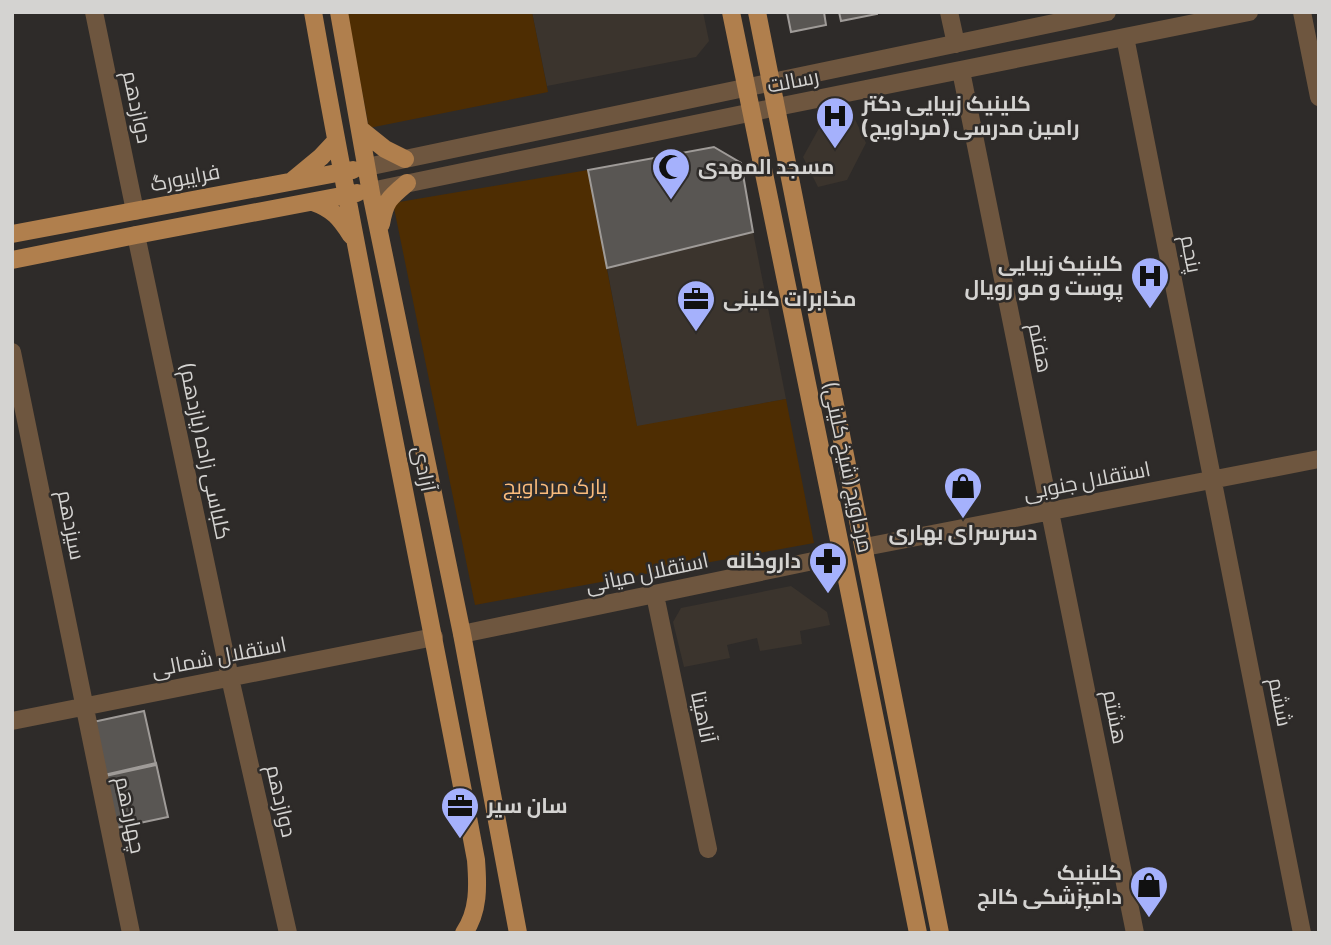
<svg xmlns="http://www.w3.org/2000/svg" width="1331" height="945" font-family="Barlow,Cairo,sans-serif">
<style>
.built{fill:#3b342d}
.green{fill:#4e2d02}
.building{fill:#595653;stroke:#9f9b98;stroke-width:2}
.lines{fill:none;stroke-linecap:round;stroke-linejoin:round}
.minor{stroke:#6e563f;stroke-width:18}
.major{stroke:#b07f4d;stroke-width:18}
.labels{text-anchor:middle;stroke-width:5;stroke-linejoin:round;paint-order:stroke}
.street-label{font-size:21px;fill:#d4d3d1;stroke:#2e2b29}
.poi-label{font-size:21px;font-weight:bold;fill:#d4d3d1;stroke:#2e2b29;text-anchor:start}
.park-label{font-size:21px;fill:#fbbc7c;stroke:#2e2b29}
</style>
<rect width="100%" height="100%" fill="#2e2b29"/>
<path class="built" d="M532 12H703L709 41 696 57 547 86Z
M853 115 866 143 847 180 818 187 803 157 823 121Z
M753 232 786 399 637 427 607 268Z
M791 586 827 612 830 625 800 631 802 644 760 651 757 638 727 645 730 658 684 667 673 622 681 608Z"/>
<path class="green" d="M347 12H532L548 92 369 128Z
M588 170 637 426 786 399 814 543 475 605 393 203Z"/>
<path class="building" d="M787 12H824L826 25 791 32Z
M839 12H877V14L841 21Z
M714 147 741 163 753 232 607 268 588 170Z
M144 711 156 765 105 776 93 722Z
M156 763 168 817 116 828 104 775Z"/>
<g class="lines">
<path class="minor" d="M94 12 135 211
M949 12 956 44
M1302 12 1319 97
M1125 37 1302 933
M961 71 1135 933
M367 167 1107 12
M371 191 777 107 1249 12
M136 235 230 678 288 933
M12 352 131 933
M865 547 1319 459
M655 595 708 849
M462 634 842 555
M12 721 434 637"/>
<path class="major" d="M313 12C363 296 423 577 476 860 478 886 479 911 464 933
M339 12 371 193 462 634 518 933
M731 12 842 555 918 933
M757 12 940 933
M360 129 385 149 405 159
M292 181 321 157 336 141
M313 202C333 209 340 218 351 235
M381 224C385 201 389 198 407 183
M12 234 353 170
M12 260 136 235 357 193"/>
</g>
<defs>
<symbol id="hospital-pin" viewBox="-11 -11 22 30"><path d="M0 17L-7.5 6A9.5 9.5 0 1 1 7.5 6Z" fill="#a5b1fc" stroke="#2e2b29"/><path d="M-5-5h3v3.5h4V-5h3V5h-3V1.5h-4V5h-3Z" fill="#111"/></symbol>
<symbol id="mosque-pin" viewBox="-11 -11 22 30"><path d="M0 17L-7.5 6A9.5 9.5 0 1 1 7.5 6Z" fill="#a5b1fc" stroke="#2e2b29"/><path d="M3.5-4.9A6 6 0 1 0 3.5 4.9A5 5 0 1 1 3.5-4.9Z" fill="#111"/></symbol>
<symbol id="office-pin" viewBox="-11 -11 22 30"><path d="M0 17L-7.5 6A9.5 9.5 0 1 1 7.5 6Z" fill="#a5b1fc" stroke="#2e2b29"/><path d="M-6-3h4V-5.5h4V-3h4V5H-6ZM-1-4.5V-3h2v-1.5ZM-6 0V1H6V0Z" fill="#111"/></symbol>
<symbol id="shop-pin" viewBox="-11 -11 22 30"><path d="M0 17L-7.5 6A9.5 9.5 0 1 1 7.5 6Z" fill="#a5b1fc" stroke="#2e2b29"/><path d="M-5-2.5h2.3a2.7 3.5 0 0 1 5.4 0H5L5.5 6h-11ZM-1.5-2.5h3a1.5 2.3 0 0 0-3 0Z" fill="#111"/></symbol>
<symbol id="pharmacy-pin" viewBox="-11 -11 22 30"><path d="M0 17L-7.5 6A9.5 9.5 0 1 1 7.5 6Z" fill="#a5b1fc" stroke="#2e2b29"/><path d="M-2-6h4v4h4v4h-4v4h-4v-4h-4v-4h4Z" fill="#111"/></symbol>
</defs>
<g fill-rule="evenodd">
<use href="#hospital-pin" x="813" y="94" width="44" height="60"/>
<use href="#mosque-pin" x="649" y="145" width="44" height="60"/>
<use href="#hospital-pin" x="1128" y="254" width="44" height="60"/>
<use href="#office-pin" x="674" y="277" width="44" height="60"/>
<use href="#shop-pin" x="941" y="464" width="44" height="60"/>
<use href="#pharmacy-pin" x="806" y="539" width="44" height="60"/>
<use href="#office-pin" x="438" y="784" width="44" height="60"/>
<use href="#shop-pin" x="1127" y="863" width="44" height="60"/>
</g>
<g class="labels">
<g class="street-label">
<text transform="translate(793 81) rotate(-11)" y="7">رسالت</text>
<text transform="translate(137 107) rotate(78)" y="7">دوازدهم</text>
<text transform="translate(185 178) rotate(-11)" y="7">فرایبورگ</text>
<text transform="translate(1191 254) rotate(79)" y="7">پنجم</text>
<text transform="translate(1040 348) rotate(79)" y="7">هفتم</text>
<text transform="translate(205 452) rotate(78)" y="7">کلباسی زاده (یازدهم)</text>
<text transform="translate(848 468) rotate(78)" y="7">مرداویج (شیخ کلینی)</text>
<text transform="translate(424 469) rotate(79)" y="7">آزادی</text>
<text transform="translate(1087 481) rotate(-11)" y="7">استقلال جنوبی</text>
<text transform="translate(71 525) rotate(79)" y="7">سیزدهم</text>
<text transform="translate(647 573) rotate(-12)" y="7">استقلال میانی</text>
<text transform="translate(219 657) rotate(-11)" y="7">استقلال شمالی</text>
<text transform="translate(1280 702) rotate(79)" y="7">ششم</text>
<text transform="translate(703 717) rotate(78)" y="7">آناهیتا</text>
<text transform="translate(1115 717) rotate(79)" y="7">هشتم</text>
<text transform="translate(281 801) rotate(77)" y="7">دوازدهم</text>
<text transform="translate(130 815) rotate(78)" y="7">چهاردهم</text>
</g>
<g class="poi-label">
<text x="862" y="111">کلینیک زیبایی دکتر<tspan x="862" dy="24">رامین مدرسی (مرداویج)</tspan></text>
<text x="698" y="174">مسجد المهدی</text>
<text x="1123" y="271" text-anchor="end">کلینیک زیبایی<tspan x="1123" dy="24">پوست و مو رویال</tspan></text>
<text x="723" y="306">مخابرات کلینی</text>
<text x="963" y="540" text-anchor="middle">دسرسرای بهاری</text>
<text x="801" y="568" text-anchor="end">داروخانه</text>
<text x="487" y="813">سان سیر</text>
<text x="1122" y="880" text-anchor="end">کلینیک<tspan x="1122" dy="24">دامپزشکی کالج</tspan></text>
</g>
<g class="park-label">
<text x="555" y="494">پارک مرداویج</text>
</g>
</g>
<rect width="1331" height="945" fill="none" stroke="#d4d3d1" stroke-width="28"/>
</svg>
